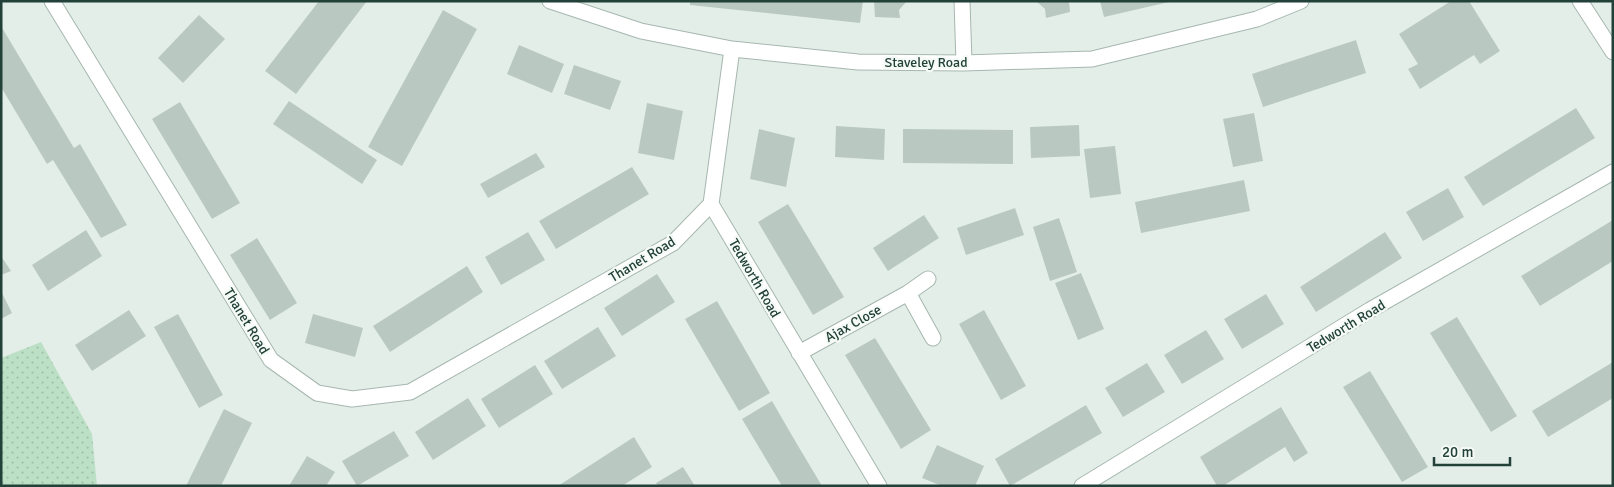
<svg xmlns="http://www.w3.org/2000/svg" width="1614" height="487" font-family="Signika,sans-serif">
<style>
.green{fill:url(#green-dots)}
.building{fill:#b9c9c2}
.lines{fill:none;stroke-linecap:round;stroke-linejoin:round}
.street-casing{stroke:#a6b7b0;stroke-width:17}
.street{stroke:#fff;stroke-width:15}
.labels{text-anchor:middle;stroke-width:4.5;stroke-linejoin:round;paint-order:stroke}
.street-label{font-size:14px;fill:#224138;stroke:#f5faf7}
</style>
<defs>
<pattern id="green-dots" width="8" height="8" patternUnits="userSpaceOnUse" patternTransform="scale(1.25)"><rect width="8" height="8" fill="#bce0c5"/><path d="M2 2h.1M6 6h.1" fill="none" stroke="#a1c1aa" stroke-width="1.8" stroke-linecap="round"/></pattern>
</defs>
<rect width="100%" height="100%" fill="#e4eee9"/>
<path class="green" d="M41 342 92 434 97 486H1V358Z"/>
<path class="building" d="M319 1H367L296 94 265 71Z
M690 1H863L860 23 690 5Z
M874 1H907L899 10 900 18 875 17Z
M1036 1H1069L1070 12 1046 18 1045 9Z
M1100 1H1169V2L1104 17Z
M1451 1H1469L1500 51 1480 64 1474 55 1420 89 1408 69 1418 64 1399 34Z
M443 10 477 29 402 166 368 147Z
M199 15 225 39 183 83 158 58Z
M1 26 74 148 80 144 127 225 101 238 53 160 47 164 1 87Z
M1356 40 1366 73 1263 107 1252 74Z
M519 45 564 64 552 93 507 74Z
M574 65 621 81 610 110 564 94Z
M289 101 377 160 362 184 273 124Z
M180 102 240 203 212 219 152 119Z
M647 103 683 111 674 160 638 153Z
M1576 108 1595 138 1483 206 1464 177Z
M1254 113 1263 161 1233 167 1223 119Z
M1079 125 1080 156 1031 158 1030 127Z
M836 126 885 129 884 160 835 157Z
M759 129 795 138 786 187 750 179Z
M903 129 1013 130V164L903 163Z
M1115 146 1121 194 1090 198 1084 149Z
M536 153 545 167 488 198 480 184Z
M632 167 649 194 556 249 539 221Z
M1244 180 1250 211 1141 233 1135 202Z
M1448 188 1464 217 1423 241 1406 212Z
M788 204 844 297 813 315 758 222Z
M1015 208 1024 235 966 255 957 228Z
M924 215 939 238 888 271 873 248Z
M1059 218 1077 272 1050 281 1033 227Z
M1613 220V261L1540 306 1521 276Z
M86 230 102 256 48 291 32 265Z
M528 232 545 260 501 285 485 257Z
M1385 232 1402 258 1316 312 1300 287Z
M257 238 297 303 270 320 230 255Z
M1 256 11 271 1 275Z
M467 266 483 292 390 352 373 326Z
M1081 273 1104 329 1078 340 1055 283Z
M657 274 675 302 622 336 604 308Z
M1 291 12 313 1 319Z
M1266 294 1284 324 1242 349 1224 319Z
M717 301 770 393 739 411 685 319Z
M129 310 146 336 92 371 75 345Z
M984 310 1026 386 1001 400 959 324Z
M178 314 223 395 199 408 154 327Z
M313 314 363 328 355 357 305 343Z
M1457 317 1517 416 1491 432 1430 333Z
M598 327 616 356 562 389 544 361Z
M1206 330 1224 359 1182 384 1164 355Z
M875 338 931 430 901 449 845 355Z
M1613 362V398L1548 437 1532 411Z
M1147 363 1165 392 1123 417 1105 388Z
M535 365 553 394 499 428 481 399Z
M1370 371 1428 467 1402 482 1343 387Z
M468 398 486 426 433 460 415 432Z
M772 401 794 439 822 486H782L742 419Z
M1086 405 1102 433 1010 486 995 459Z
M1281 407 1308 453 1294 462 1285 447 1223 486H1217L1200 457Z
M224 409 252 423 238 451 221 486H186Z
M394 431 409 456 357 486 342 461Z
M634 437 652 467 622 486H558Z
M937 445 984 466 975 486H942L922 478Z
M307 456 335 472 326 486H289Z
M683 467 695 486H658L656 483Z"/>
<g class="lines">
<defs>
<path id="street" d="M52 1 271 360 317 393 352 399 410 392 673 243 711 204
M550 1 641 31 732 49 858 62 964 63 1092 59 1257 19 1301 1
M962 1 964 63
M1580 1 1613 52
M732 49 711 204 879 486
M908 293 933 338
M799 353 908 293 928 279
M1082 486 1370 310 1613 172"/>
</defs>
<use href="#street" class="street-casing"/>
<use href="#street" class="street"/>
</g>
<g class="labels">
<g class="street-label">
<text x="926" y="67">Staveley Road</text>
<text transform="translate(642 259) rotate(-31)" y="5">Thanet Road</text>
<text transform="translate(755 278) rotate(60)" y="5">Tedworth Road</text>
<text transform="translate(247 321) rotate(59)" y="5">Thanet Road</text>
<text transform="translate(853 323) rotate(-29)" y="5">Ajax Close</text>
<text transform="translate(1346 326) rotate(-31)" y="5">Tedworth Road</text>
</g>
</g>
<rect width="1614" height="487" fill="none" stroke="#224138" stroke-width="5"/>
<path d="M1434 457v8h76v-8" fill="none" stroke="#224138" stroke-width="2.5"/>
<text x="1442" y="457" font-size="15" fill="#224138" stroke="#f5faf7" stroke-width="4" paint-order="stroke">20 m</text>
</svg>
